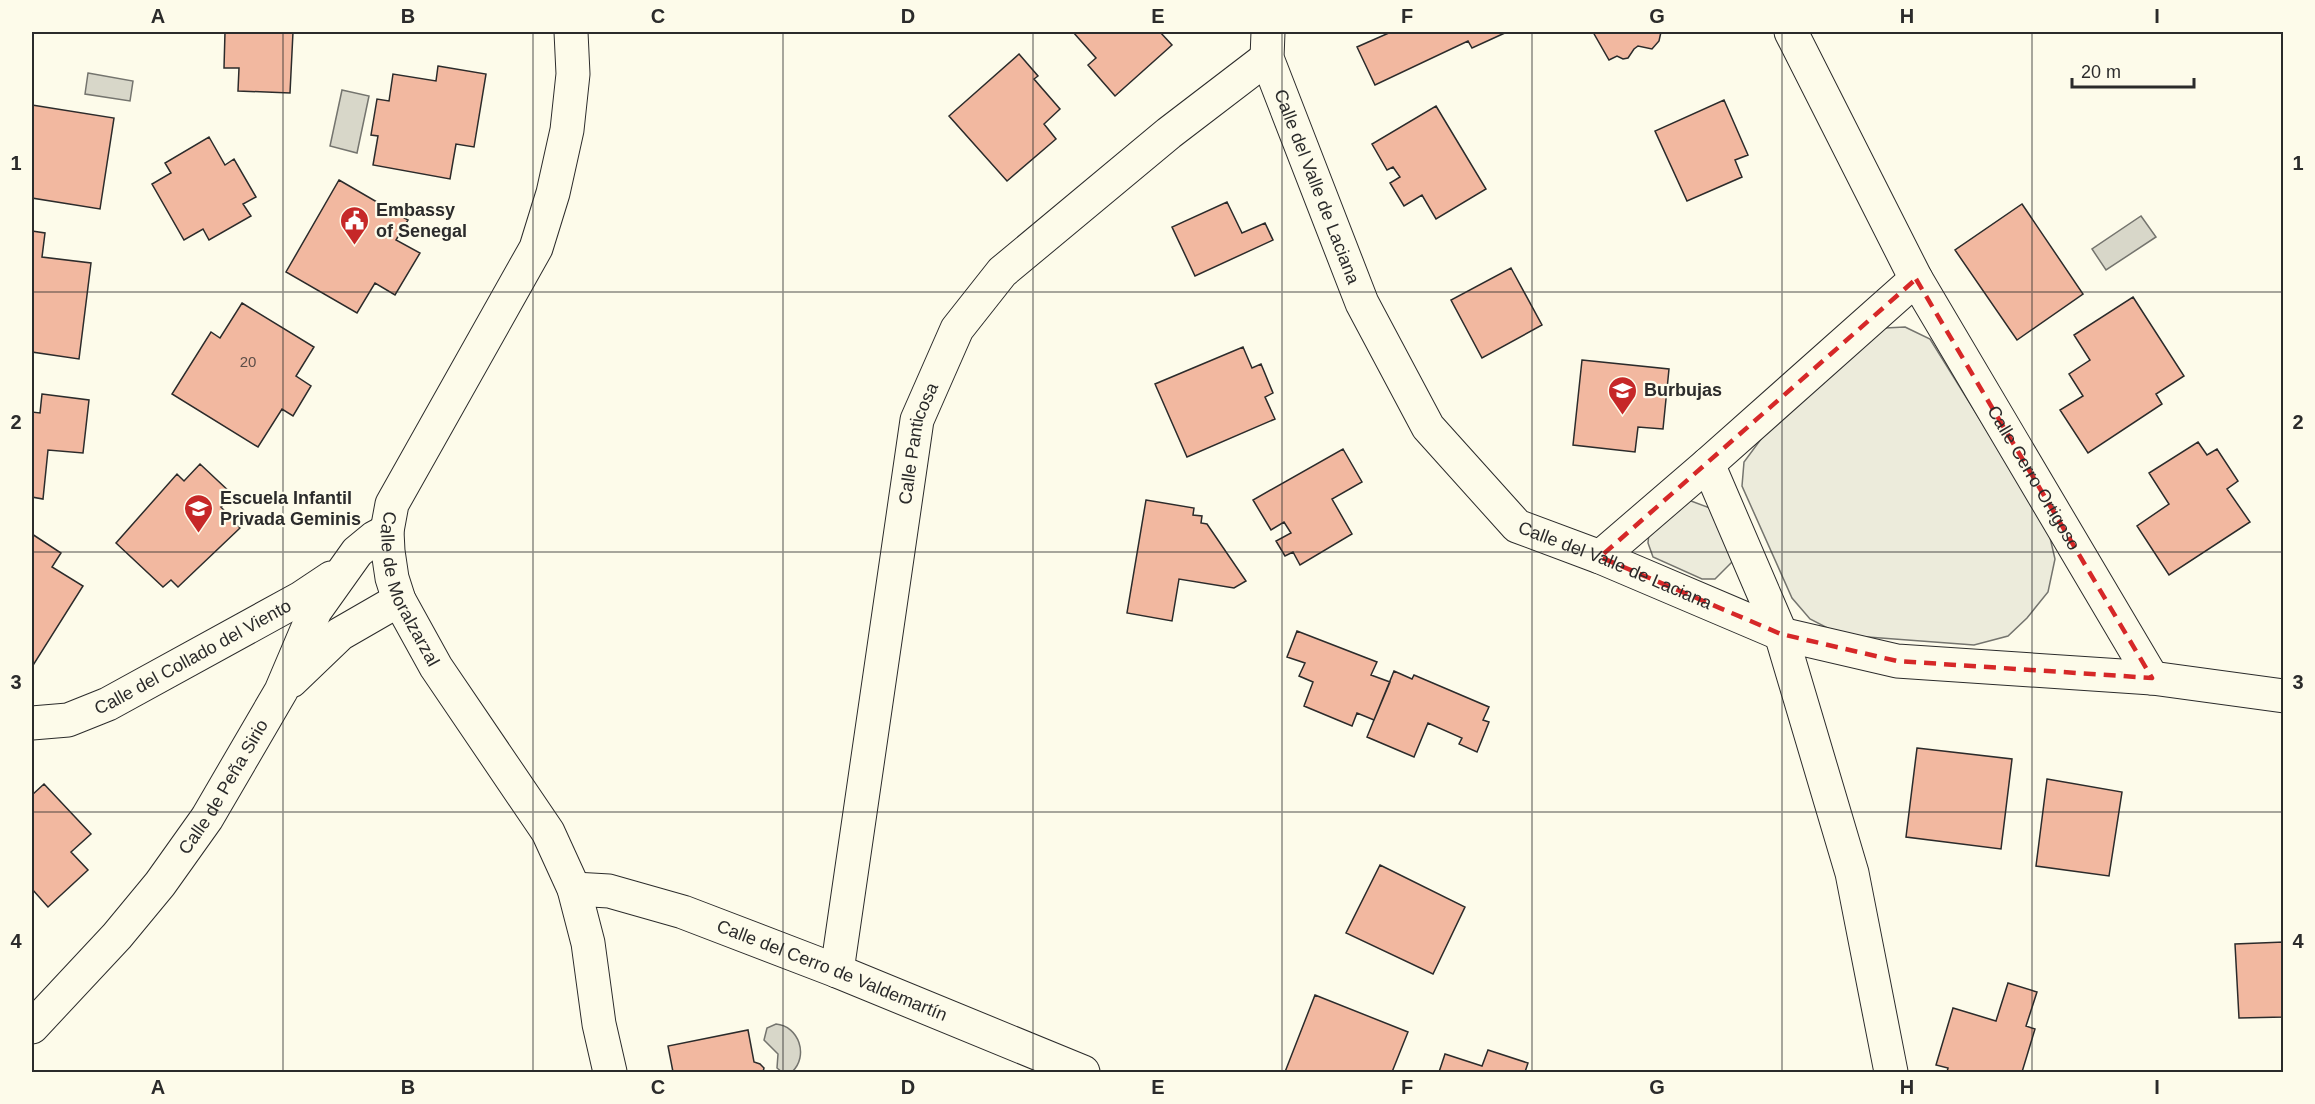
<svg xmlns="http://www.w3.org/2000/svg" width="2315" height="1104" font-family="Arial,sans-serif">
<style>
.green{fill:#ecebdb;stroke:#74746e;stroke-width:1.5}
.water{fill:#d8d7c9;stroke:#74746e;stroke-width:1.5}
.building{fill:#f2b8a0;stroke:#2b2b2b;stroke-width:1.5}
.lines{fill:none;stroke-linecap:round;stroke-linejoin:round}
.street-casing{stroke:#2b2b2b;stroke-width:35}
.street{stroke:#fdfbea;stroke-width:33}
.marked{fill:none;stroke:#d62828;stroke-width:4.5;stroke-dasharray:12 8;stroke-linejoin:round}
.grid{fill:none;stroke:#2b2b2b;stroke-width:1.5;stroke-opacity:0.55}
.labels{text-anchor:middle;stroke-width:4.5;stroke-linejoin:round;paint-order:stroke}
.number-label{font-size:15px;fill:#5d4e48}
.street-label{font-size:18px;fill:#2b2b2b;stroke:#fdfbea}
.poi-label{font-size:18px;font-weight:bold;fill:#2b2b2b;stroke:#fdfbea;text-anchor:start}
.neatline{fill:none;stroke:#2b2b2b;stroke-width:2}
.grid-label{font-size:20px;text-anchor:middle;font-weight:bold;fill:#2b2b2b}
</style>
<rect width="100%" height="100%" fill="#fdfbea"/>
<path class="green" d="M1905 327 1930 339 2048 529 2055 559 2048 592 2027 618 2008 636 1974 645 1841 635 1810 619 1792 598 1742 486 1744 462 1764 435 1885 328Z
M1683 498 1710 508 1732 548V562L1715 579H1702L1653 557 1648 543 1649 532Z"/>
<path class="water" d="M88 73 133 81 130 101 85 94Z
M342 90 369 96 357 153 330 146Z
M2141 216 2156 237 2106 270 2092 249Z
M776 1024C799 1026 809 1056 792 1072H782L777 1068 778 1054 764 1040 767 1028Z"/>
<path class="building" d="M225 32H293L290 93 238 91 239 68H224Z
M1073 32H1160L1172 45 1115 96 1088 65 1096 58Z
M1391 32H1507L1472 48 1468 41 1375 85 1357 47Z
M1593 32H1664H1661L1659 41 1652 49 1638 46 1634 49 1628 58 1623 59 1617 56 1609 60Z
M1019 54 1038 76 1034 79 1060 109 1044 124 1056 139 1007 181 949 116Z
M438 66 486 74 474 147 456 144 450 179 373 165 378 136 371 135 377 99 389 101 393 74 436 81Z
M1724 100 1748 155 1735 160 1742 177 1687 201 1655 131Z
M32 105 114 118 100 209 32 198Z
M1436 106 1486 189 1436 219 1422 195 1404 206 1390 183 1400 177 1393 167 1387 170 1372 144Z
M209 137 225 165 234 159 256 197 243 204 251 216 209 240 203 229 184 240 152 184 171 173 165 163Z
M339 180 408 220 396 240 420 253 395 295 375 283 357 313 286 272Z
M1227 202 1242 233 1265 223 1273 240 1195 276 1172 227Z
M2022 204 2083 294 2017 340 1955 250Z
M32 231 45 233 42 257 91 263 79 359 32 352Z
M1511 268 1542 325 1482 358 1451 300Z
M2133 297 2184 376 2156 394 2162 404 2088 453 2060 410 2083 396 2069 374 2090 360 2074 335Z
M242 303 314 347 296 376 311 386 293 416 282 409 258 447 172 394 211 332 220 338Z
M1243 347 1252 368 1261 364 1273 393 1265 397 1275 419 1187 457 1155 384Z
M1582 360 1669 369 1663 429 1638 427 1635 452 1573 445Z
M42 394 89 400 83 453 48 450 43 499 32 497V412L40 413Z
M2198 442 2207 455 2217 449 2238 481 2227 489 2250 522 2169 575 2137 526 2169 504 2149 473Z
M1343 449 1362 482 1332 499 1352 534 1300 565 1293 552 1285 556 1276 541 1291 533 1284 522 1271 530 1253 500Z
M200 464 233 495 221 507 240 528 178 587 171 580 163 587 116 543 177 474 184 481Z
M1146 500 1194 508 1193 515 1202 516 1201 523 1207 524 1246 581 1234 588 1179 579 1172 621 1127 613Z
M32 534 61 553 52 567 83 586 32 667Z
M1297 631 1377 662 1371 675 1390 682 1374 720 1357 713 1352 726 1304 706 1313 682 1299 676 1305 663 1287 657Z
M1394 671 1412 679 1414 675 1489 707 1483 720 1489 722 1477 752 1459 744 1462 738 1428 723 1414 757 1367 737Z
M1917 748 2012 759 2001 849 1906 837Z
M2047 779 2122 792 2109 876 2036 866Z
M44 784 91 834 71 852 88 870 48 907 32 889V795Z
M1380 865 1465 907 1433 974 1346 933Z
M2284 942V1017L2239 1018 2235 944Z
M2008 983 2037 992 2026 1026 2035 1029 2022 1072H1947L1948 1068 1936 1065 1953 1008 1996 1021Z
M1315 995 1408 1032 1392 1072H1285Z
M748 1030 754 1062 760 1064 764 1068 763 1072H673L668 1046Z
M1488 1050 1528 1063 1525 1072H1439L1445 1054 1482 1066Z"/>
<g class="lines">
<defs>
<g id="street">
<path id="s1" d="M571 32 573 74 567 130 553 193 536 248 392 504 387 531 388 551 392 578 399 600 436 667 548 832 574 889 588 943 599 1024 610 1072"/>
<path id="s2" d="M1268 32 1267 58 1362 303 1428 427 1517 526 1600 557 1781 634 1897 661 2152 678 2284 696"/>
<path id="s3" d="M1791 32 1916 279 2152 678"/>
<path d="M1708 464 1781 634 1852 873 1891 1072"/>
<path d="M1600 557 1708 464 1916 279"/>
<path d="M291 681 340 634 399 600"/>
<path id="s4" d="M32 723 68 720 108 704 301 598 331 578"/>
<path id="s5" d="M574 889 609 891 683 912 837 971 1083 1072"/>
<path id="s6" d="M837 971 917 420 957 329 1002 272 1169 133 1267 58"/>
<path id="s7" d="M32 1027 117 936 160 884 207 818 281 691 315 611 357 552 374 538 387 531"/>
</g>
</defs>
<use href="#street" class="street-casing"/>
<use href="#street" class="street"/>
</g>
<path class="marked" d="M1916 279 2152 678 1897 661 1781 634 1600 557Z"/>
<path class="grid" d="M283 32V1072M533 32V1072M783 32V1072M1033 32V1072M1282 32V1072M1532 32V1072M1782 32V1072M2032 32V1072M32 292H2284M32 552H2284M32 812H2284"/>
<defs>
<symbol id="civic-pin" viewBox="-11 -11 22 30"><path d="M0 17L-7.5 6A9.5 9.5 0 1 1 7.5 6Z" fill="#c62828" stroke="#fdfbea"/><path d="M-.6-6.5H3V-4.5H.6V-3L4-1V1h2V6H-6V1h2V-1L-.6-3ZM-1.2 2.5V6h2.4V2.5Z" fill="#fff"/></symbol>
<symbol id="school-pin" viewBox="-11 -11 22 30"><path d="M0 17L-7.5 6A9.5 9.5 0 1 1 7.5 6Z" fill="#c62828" stroke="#fdfbea"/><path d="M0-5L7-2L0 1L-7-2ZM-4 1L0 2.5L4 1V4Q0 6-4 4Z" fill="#fff"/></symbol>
</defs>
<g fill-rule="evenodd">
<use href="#civic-pin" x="338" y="204" width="33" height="45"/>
<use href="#school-pin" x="1606" y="374" width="33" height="45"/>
<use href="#school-pin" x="182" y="492" width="33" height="45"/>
</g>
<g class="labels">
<g class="number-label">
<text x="248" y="367">20</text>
</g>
<g class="street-label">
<text dy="6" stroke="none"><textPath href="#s2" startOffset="164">Calle del Valle de Laciana</textPath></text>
<text dy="6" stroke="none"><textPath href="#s6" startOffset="534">Calle Panticosa</textPath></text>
<text dy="6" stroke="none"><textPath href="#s3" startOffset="508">Calle Cerro Ortigoso</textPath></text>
<text dy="6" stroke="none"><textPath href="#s2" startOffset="668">Calle del Valle de Laciana</textPath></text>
<text dy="6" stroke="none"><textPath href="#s1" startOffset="604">Calle de Moralzarzal</textPath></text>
<text dy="6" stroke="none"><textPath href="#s4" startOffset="176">Calle del Collado del Viento</textPath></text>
<text dy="6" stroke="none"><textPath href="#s7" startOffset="308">Calle de Peña Sirio</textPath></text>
<text dy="6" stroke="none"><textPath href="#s5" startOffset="272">Calle del Cerro de Valdemartín</textPath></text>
</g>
<g class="poi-label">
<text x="376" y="216">Embassy<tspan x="376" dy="21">of Senegal</tspan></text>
<text x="1644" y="396">Burbujas</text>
<text x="220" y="504">Escuela Infantil<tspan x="220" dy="21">Privada Geminis</tspan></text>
</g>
</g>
<rect width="2315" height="1104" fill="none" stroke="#fdfbea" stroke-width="66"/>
<path d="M2072 78v9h122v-9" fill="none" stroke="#2b2b2b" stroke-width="3"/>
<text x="2081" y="78" font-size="18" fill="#2b2b2b" stroke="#fdfbea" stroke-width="4.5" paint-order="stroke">20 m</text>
<rect x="33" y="33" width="2249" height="1038" class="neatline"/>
<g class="grid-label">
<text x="158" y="23">A</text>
<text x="408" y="23">B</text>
<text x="658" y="23">C</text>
<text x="908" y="23">D</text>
<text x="1158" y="23">E</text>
<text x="1407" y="23">F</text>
<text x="1657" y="23">G</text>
<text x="1907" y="23">H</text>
<text x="2157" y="23">I</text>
<text x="16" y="170">1</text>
<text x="2298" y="170">1</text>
<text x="16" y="429">2</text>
<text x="2298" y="429">2</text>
<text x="16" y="689">3</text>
<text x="2298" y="689">3</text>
<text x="16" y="948">4</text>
<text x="2298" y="948">4</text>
<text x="158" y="1094">A</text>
<text x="408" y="1094">B</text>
<text x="658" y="1094">C</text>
<text x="908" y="1094">D</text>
<text x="1158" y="1094">E</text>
<text x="1407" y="1094">F</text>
<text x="1657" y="1094">G</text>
<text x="1907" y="1094">H</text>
<text x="2157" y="1094">I</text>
</g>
</svg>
